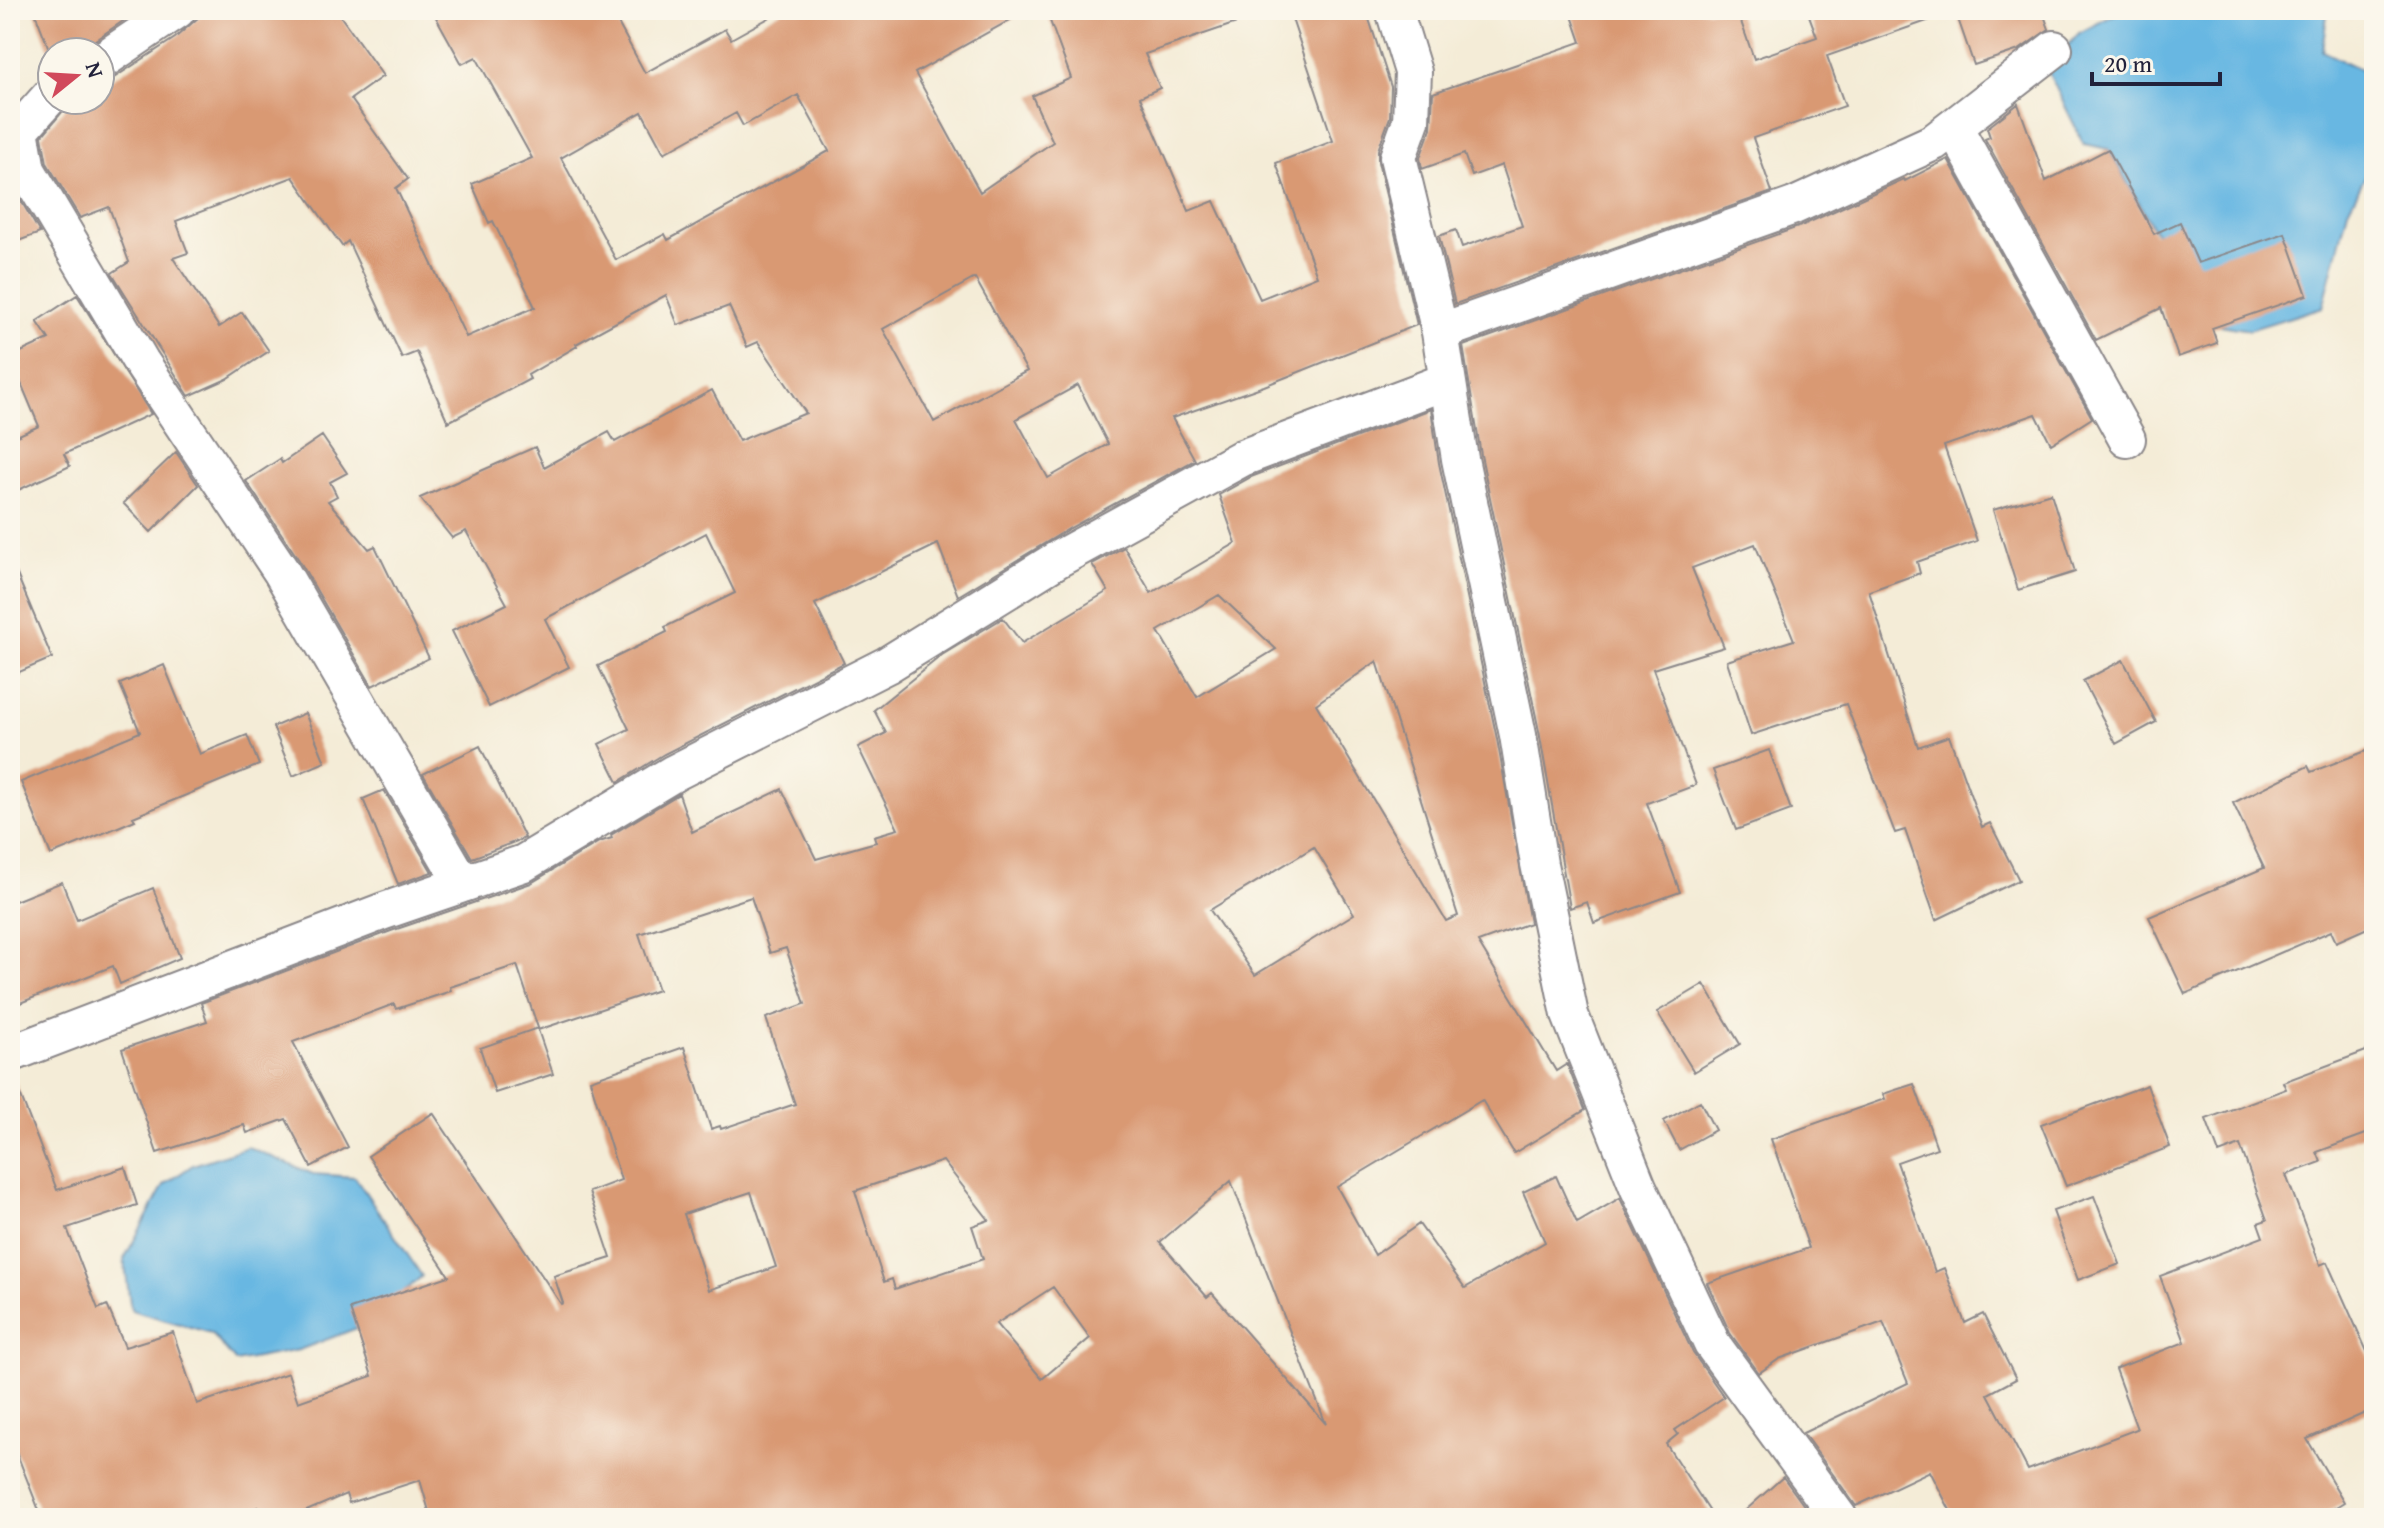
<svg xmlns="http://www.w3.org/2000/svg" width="2384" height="1528" font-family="'Gentium Book Plus',serif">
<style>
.water{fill:#67b7e2;stroke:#446c8e;stroke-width:2}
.building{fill:#d99973;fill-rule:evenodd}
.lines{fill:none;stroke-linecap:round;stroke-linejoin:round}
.minor-casing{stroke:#8b8789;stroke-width:40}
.minor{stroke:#fff;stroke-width:36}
</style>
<rect width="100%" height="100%" fill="#fbf7ec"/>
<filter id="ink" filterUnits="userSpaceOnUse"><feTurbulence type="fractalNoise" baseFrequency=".0125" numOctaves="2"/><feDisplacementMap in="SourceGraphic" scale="16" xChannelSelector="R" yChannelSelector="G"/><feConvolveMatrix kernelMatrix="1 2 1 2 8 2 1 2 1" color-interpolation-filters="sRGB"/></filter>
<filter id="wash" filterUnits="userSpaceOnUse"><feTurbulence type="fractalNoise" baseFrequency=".006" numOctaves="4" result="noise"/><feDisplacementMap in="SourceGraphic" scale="32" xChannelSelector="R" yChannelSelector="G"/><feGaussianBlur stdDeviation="1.8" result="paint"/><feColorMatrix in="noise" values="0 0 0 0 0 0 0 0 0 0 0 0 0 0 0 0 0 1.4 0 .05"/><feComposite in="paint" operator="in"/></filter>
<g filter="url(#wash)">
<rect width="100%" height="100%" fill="#f4ecd7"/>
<path class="water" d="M2123 10H2325L2327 15 2322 51 2374 76V159L2348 210 2323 307 2249 330 2221 325 2157 235 2108 149 2084 144 2047 70 2079 33Z
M248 1147 313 1174 355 1177 422 1276 368 1324 299 1350 236 1362 211 1333 131 1310 124 1259 164 1185 193 1165Z"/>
<g id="blocks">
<path class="building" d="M34 10H122L126 19 88 45 82 52H52V57Z
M207 10H336L383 76 351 99 408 179 396 188 466 337 535 307 493 221 489 223 472 184 532 158 476 57 462 64 432 10H611L645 73 725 29 731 39 783 10H1028L915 73 980 192 1053 142 1032 96 1071 78 1046 10H1256L1257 16 1145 54 1160 88 1140 97 1189 211 1214 201 1260 299 1317 276 1276 163 1333 141 1289 10H1366L1391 87 1390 117 1378 150V162L1417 325 1264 386 1172 418 1195 460 1070 528 958 596 938 544 815 604 844 663 664 754 618 782 599 744 629 729 598 666 667 632 665 627 735 593 706 533 545 619 569 667 489 707 452 631 507 604 466 531 452 538 420 498 535 447 544 467 609 432 615 442 712 390 739 441 806 413 758 342 747 347 729 306 678 325 666 295 576 344 577 346 528 375 530 379 448 422 417 352 402 358 348 241 342 246 293 177 176 221 188 253 173 258 219 327 242 312 269 351 227 379 189 396 112 273 129 262 109 207 80 218 47 163 42 136 72 100H100V83L112 79 175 38ZM798 95 829 151 668 240 665 234 616 260 561 158 642 112 664 153 736 113 743 126ZM975 278 1027 371 934 422 883 329ZM1078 385 1108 444 1048 478 1016 419Z
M1570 10H1737L1754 59 1817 37 1807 10H1943L1944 15 1827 56 1845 106 1753 138 1772 192 1455 304 1439 236 1456 230 1462 247 1522 226 1502 165 1472 176 1464 154 1422 169 1420 158 1431 128 1433 93 1581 42Z
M1955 10H2042L2049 29 2019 50 1974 65Z
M2018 104 2046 181 2108 149 2154 234 2180 222 2198 263 2285 233 2307 295 2212 328 2217 343 2178 357 2161 308 2096 340 1985 139 1990 137 1987 128Z
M1948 159 2092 418 2051 444 2036 414 1944 446 1977 541 1917 562 1920 573 1869 591 1918 747 1949 736 1982 827 1990 823 2019 880 1936 920 1905 830 1895 833 1846 704 1751 735 1727 661 1794 640 1755 544 1692 568 1724 647 1653 669 1696 785 1647 803 1680 892 1594 923 1587 902 1570 908 1539 731 1481 455 1463 346 1801 226 1904 179 1905 181Z
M10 182 40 233 10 244Z
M77 295 151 414 64 454 70 466 10 494V439L39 426 10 357 49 339 37 321Z
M1431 409 1439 463 1497 739 1530 923 1478 942 1556 1071 1567 1064 1585 1110 1514 1153 1482 1100 1337 1187 1375 1255 1419 1224 1465 1288 1545 1242 1523 1192 1556 1176 1577 1223 1620 1198 1693 1353 1724 1397 1675 1430 1678 1434 1666 1444 1714 1518H431L420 1480 349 1503 346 1494 290 1518H263L258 1507 231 1518H42L10 1436V1077L13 1076 57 1190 125 1167 137 1205 67 1228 98 1309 107 1305 125 1347 173 1332 197 1404 288 1373 298 1402 372 1376 350 1309 449 1276 368 1156 433 1113 561 1304 563 1303 554 1276 611 1258 589 1192 621 1180 590 1080 684 1047 711 1129 720 1126 721 1129 795 1104 766 1018 805 1004 786 948 770 953 751 897 639 934 658 990 538 1030 553 1074 495 1093 480 1048 538 1028 517 965 450 987 451 991 396 1009 394 1004 293 1042 348 1147 311 1167 286 1119 247 1133 244 1125 157 1153 122 1049 207 1021 201 1003 391 931 531 883 599 842 612 838 611 835 679 794 692 832 782 789 816 859 876 842 874 836 898 829 858 747 886 733 874 710 942 655 1003 618 1022 643 1108 591 1092 564 1124 547 1151 593 1236 543 1219 495 1251 477ZM1219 595 1276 649 1197 697 1158 631ZM1377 661 1458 916 1446 921 1316 704ZM1314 847 1354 914 1255 975 1210 910ZM943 1161 989 1220 972 1226 983 1259 895 1289 892 1279 884 1282 855 1191ZM1231 1181 1326 1424 1212 1293 1207 1297 1160 1242ZM751 1192 776 1267 709 1290 684 1214ZM1053 1287 1090 1338 1042 1379 996 1324Z
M322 436 347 473 330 482 337 496 328 501 369 549 375 546 429 658 372 686 299 560 246 481 280 459 282 463Z
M176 452 198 485 151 532 123 503Z
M2051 493 2075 572 2018 590 1993 510Z
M10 558 52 658 10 676Z
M2123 660 2156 722 2116 744 2083 681Z
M164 665 200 754 247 735 259 765 133 817 135 820 51 855 21 782 140 732 120 684Z
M305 713 325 762 293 776 273 727Z
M480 746 525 838 472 858 423 774Z
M2374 748V925L2336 942 2331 931 2185 994 2149 917 2264 868 2233 803 2308 766 2311 772Z
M1769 750 1791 810 1736 830 1713 770Z
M384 790 432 872 398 884 363 799Z
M62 882 77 920 153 888 180 958 120 984 113 966 10 1007V903Z
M1704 984 1740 1044 1694 1072 1657 1012Z
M2374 1048V1131L2317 1152 2321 1162 2286 1175 2320 1265 2327 1262 2374 1367V1409L2307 1439 2344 1502 2318 1518H1954L1930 1471 1856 1506 1803 1433 1908 1383 1883 1322 1779 1359 1759 1373 1730 1333 1707 1283 1809 1248 1771 1139 1885 1099 1883 1094 1914 1084 1937 1148 1897 1162 1935 1272 1944 1268 1965 1323 1983 1314 2016 1379 1988 1394 2028 1470 2137 1429 2115 1369 2185 1342 2160 1276 2263 1237 2258 1223 2267 1220 2240 1145 2219 1153 2206 1119 2286 1089 2283 1082Z
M2147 1085 2170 1147 2066 1186 2041 1124Z
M1700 1101 1715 1130 1679 1150 1664 1121Z
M2094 1196 2120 1264 2078 1280 2053 1211Z
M1783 1477 1813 1518H1737Z"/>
</g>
</g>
<g filter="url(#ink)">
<use href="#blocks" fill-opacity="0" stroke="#8b8789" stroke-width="2"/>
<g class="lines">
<defs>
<path id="minor" d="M1394 10 1413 72 1411 121 1398 157 1440 332 1460 459 1518 735 1539 864 1570 1015 1638 1187 1712 1344 1839 1518
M100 62 177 10
M52 94 20 130 27 170 141 362 281 571 463 884
M1954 127 2127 439
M1440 332 1794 206 1934 142 2054 49
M10 1054 384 911 524 863 674 773 887 665 1058 559 1242 458 1447 381"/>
</defs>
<use href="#minor" class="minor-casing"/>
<use href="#minor" class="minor"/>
</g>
</g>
<rect width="2384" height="1528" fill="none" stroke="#fbf7ec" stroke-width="40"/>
<g transform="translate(76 76) rotate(72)"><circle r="38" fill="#fbf7ec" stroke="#a4a2a5" stroke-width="2"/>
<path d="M0-6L14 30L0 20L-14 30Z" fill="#d1495b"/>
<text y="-12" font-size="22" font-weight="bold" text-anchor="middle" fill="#22223b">N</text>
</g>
<path d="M2092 72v12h128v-12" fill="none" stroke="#22223b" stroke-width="4"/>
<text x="2104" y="72" font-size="24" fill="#22223b" stroke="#fbf7ec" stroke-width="6" paint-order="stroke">20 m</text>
</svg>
